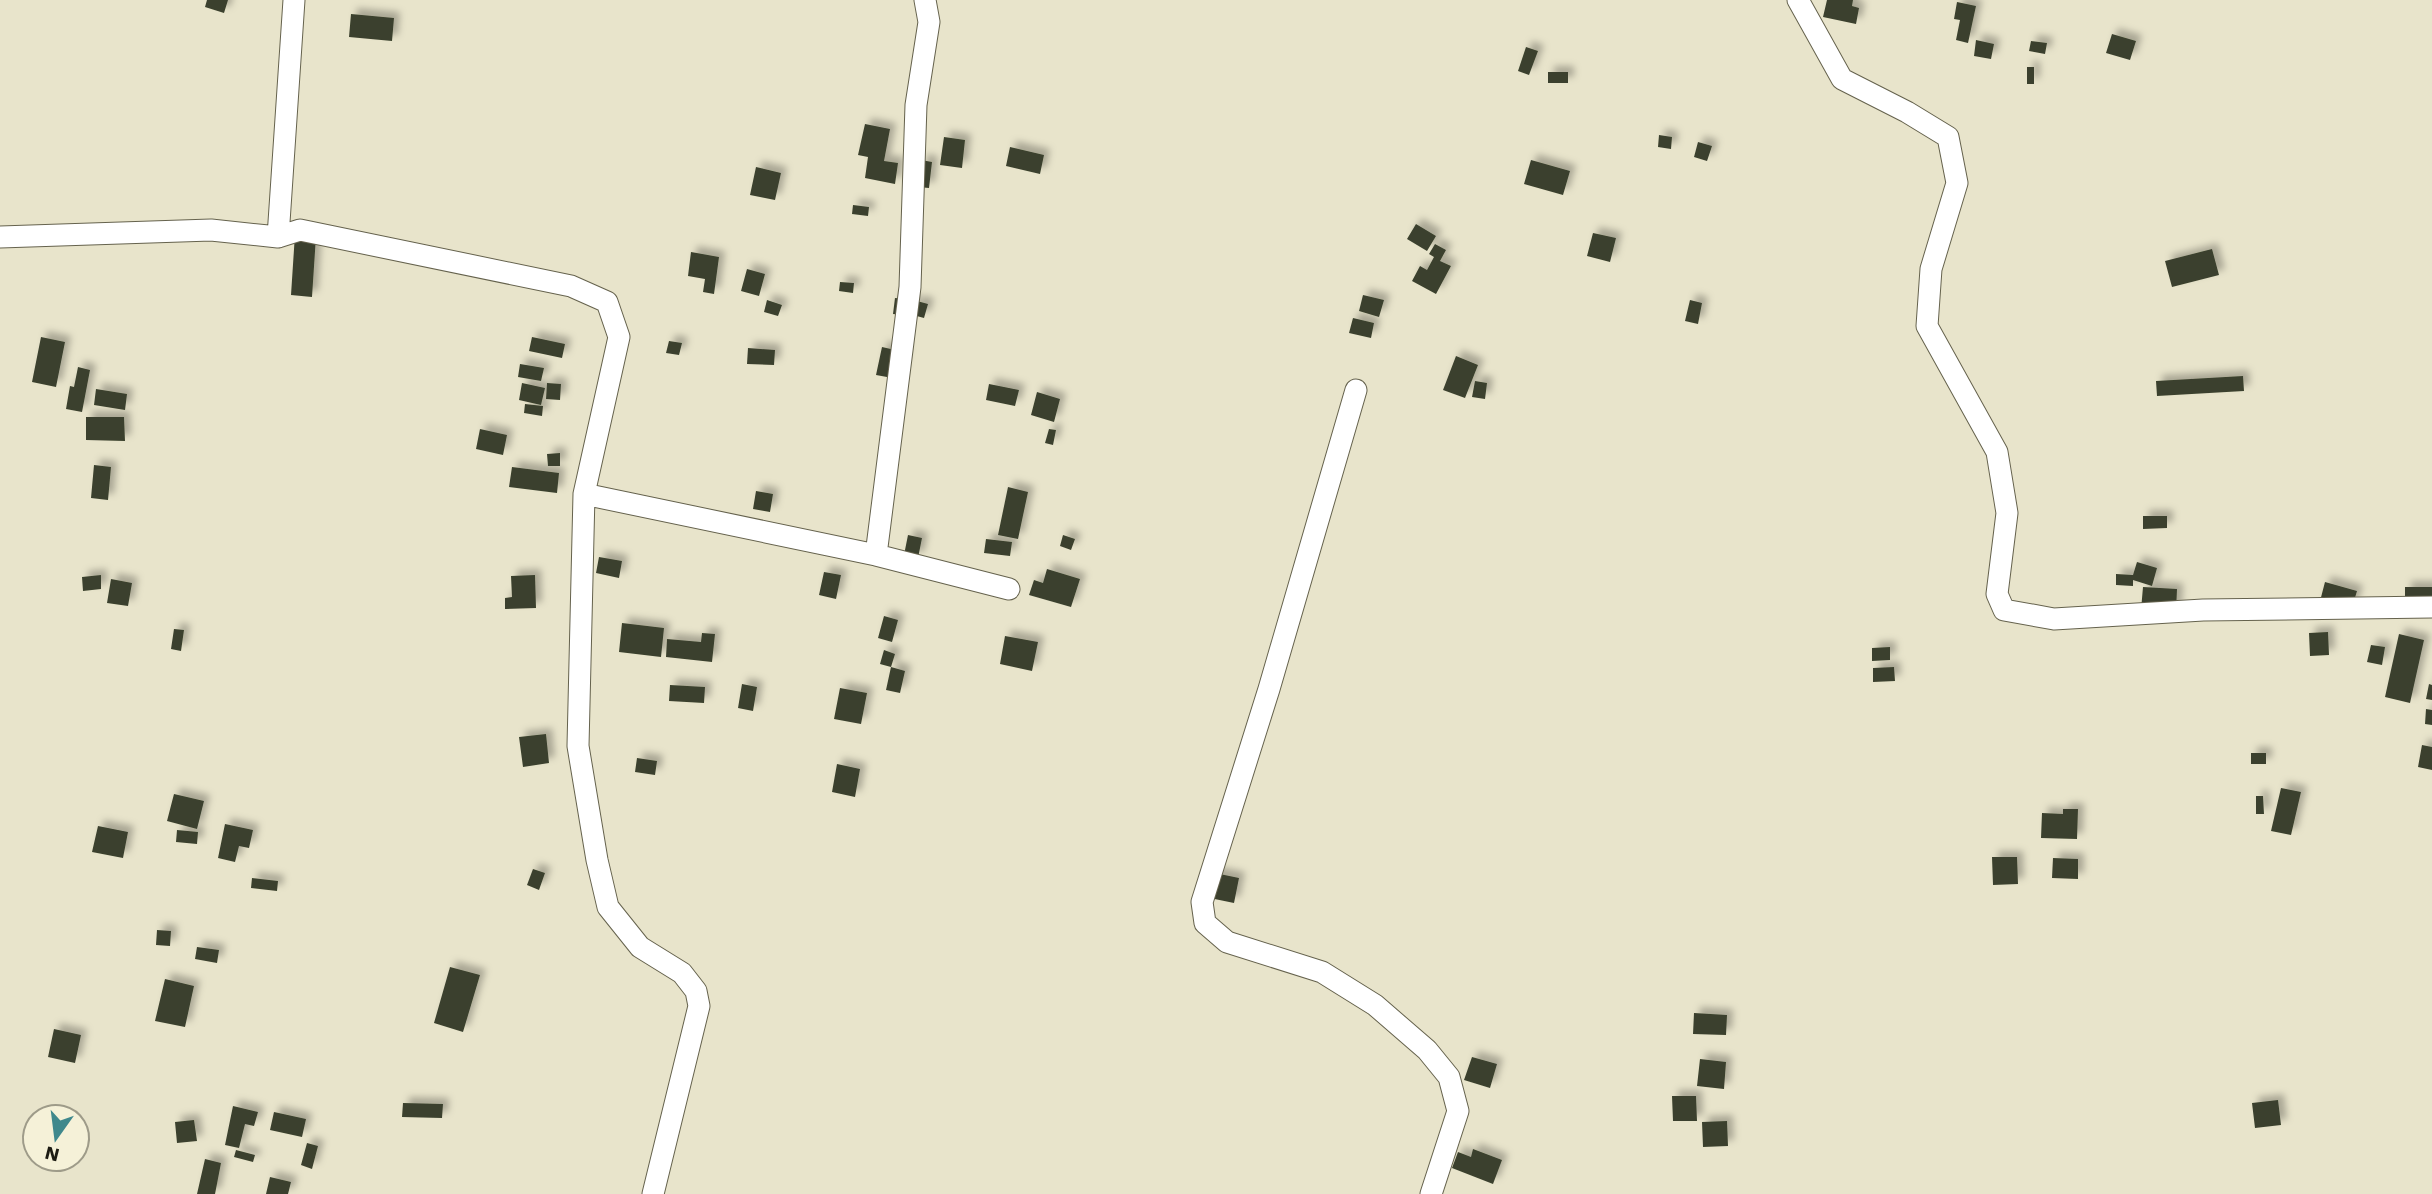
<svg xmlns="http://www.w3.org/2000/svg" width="2432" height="1194" font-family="'Work Sans',sans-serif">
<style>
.building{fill:#3b412d;filter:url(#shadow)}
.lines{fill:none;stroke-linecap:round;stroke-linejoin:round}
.street-casing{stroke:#65624d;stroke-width:23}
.street{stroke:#fff;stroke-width:21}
</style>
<defs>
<filter id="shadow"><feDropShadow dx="6" dy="-6" stdDeviation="3.5" flood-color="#0004"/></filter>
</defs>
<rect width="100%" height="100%" fill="#e8e4cb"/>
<path class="building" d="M207 0H228L224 13 205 7Z
M1827 0H1853L1852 6 1859 8 1856 24 1823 17Z
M1957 2 1976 6 1968 43 1956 40 1960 20 1954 19Z
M351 14 394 18 392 41 349 37Z
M2112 34 2136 41 2130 60 2106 53Z
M1976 40 1994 44 1991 59 1974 56Z
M2031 41 2047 43 2045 54 2029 51Z
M1526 47 1538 51 1529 75 1518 71Z
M2027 67H2034V84H2027Z
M1548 72H1568V83H1548Z
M865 124 890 129 884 161 898 163 895 184 865 178 868 157 858 155Z
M1659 135 1672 137 1671 149 1658 147Z
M944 137 965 140 962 168 940 165Z
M1698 142 1712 146 1707 161 1694 157Z
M1010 147 1044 155 1040 174 1006 166Z
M921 160 932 162 929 188 918 187Z
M1531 160 1570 171 1563 195 1524 184Z
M756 167 781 173 775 200 750 195Z
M853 205 869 207 868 216 852 214Z
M1416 224 1436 236 1427 251 1407 239Z
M1593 233 1616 238 1610 262 1587 256Z
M295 234 316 236 312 297 291 295Z
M1435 244 1446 250 1440 261 1451 266 1436 294 1412 281 1420 266 1427 270 1434 257 1429 254Z
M2212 249 2219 275 2172 287 2165 261Z
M691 252 719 257 714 294 703 292 705 279 688 276Z
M747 269 765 274 759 296 741 291Z
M840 282 854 283 853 293 839 291Z
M1363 295 1384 300 1379 317 1359 311Z
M895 298 914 300 912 316 893 314Z
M767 300 782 305 778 316 764 312Z
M1690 300 1702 303 1698 324 1685 321Z
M917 301 928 304 924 318 913 315Z
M1353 318 1374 323 1371 338 1349 333Z
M41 337 65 342 56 387 32 382Z
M532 337 565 344 562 358 529 351Z
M669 341 682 343 679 355 666 353Z
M882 347 904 352 898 379 876 375Z
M748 348 775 350 774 365 747 364Z
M1456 356 1478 365 1465 398 1443 390Z
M520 364 544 368 541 381 518 377Z
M78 367 90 370 82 412 66 409 70 386 74 387Z
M2243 376 2244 391 2157 396 2156 381Z
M1475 381 1487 383 1485 399 1472 397Z
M522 383 545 388 541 405 519 400Z
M547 383 561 384 560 400 546 399Z
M989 384 1019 390 1015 406 986 400Z
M96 389 127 394 125 410 94 405Z
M1037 392 1060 399 1054 422 1031 415Z
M525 404 543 406 542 416 524 413Z
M86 417H124L125 441 86 440Z
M480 429 507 435 503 455 476 449Z
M1049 429 1056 430 1053 445 1045 443Z
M560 453V466H548L547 454Z
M94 465 111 467 108 500 91 498Z
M512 467 559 473 557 493 509 487Z
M1008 487 1028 492 1018 539 998 535Z
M756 491 773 494 770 512 753 509Z
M2143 516H2167V528L2143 529Z
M908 535 922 538 918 558 904 555Z
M1063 535 1075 539 1071 550 1060 546Z
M986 539 1012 542 1010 556 984 553Z
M599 557 622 561 619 578 596 573Z
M2137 562 2157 568 2152 586 2133 580V586L2116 585V574L2133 575Z
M1047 569 1080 579 1071 607 1029 595 1034 580 1043 583Z
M824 572 841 575 836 599 819 595Z
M101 575V589L83 591 82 577Z
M535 575 536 608 505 609V598L512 597 511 576Z
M111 579 132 583 128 606 107 603Z
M2325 582 2357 591 2350 614 2319 605Z
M2143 587 2177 589 2176 612 2141 610Z
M2405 587H2432V618H2405Z
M884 616 898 620 892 642 878 638Z
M622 623 664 628 661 657 619 652Z
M174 629 184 630 181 651 171 649Z
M2328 632 2329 655 2310 656 2309 633Z
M702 633 715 634 712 662 666 657 667 639 701 642Z
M2399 634 2424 640 2410 703 2385 697Z
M1005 636 1038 642 1032 671 1000 664Z
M2371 645 2385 647 2382 665 2367 662Z
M1890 647V660L1872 661V648Z
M884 650 895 654 891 667 905 671 900 693 886 690 891 667 880 664Z
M1894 667 1895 681 1873 682V668Z
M742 684 757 687 753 711 738 708Z
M2429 684 2432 685V700L2426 699Z
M670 685 705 687 704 703 669 701Z
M840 688 867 693 861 724 834 719Z
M2426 709 2432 710V725L2425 724Z
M546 734 549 763 523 767 519 737Z
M2422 745 2432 747V770L2418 767Z
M2251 753H2266V764H2251Z
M637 758 657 761 655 775 635 772Z
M837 764 860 769 855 797 832 792Z
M2281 788 2301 792 2291 835 2271 831Z
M174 794 204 801 197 829 167 821Z
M2256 796H2263L2264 814H2256Z
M2063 809H2078L2077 839 2041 838 2042 813 2063 814Z
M225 824 253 830 249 848 239 846 235 862 218 858Z
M98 826 128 832 123 858 92 852Z
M177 830 198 832 197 844 176 842Z
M1992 857H2017L2018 884 1993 885Z
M2053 858 2078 859V879L2052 878Z
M533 869 545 873 539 890 527 885Z
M1210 872 1239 878 1234 903 1205 897Z
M252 878 278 881 277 891 251 888Z
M157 930 171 931 170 946 156 945Z
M197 947 219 950 217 963 195 959Z
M450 967 480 975 463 1032 434 1023Z
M165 979 194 986 185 1027 155 1021Z
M1694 1013 1727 1015 1726 1035 1693 1034Z
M54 1029 81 1035 75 1063 48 1057Z
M1472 1057 1497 1064 1490 1088 1464 1080Z
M1700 1059 1726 1062 1724 1089 1697 1086Z
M1672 1096H1696L1697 1121H1673Z
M2278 1100 2281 1125 2255 1128 2252 1103Z
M403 1103 443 1104 442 1118 402 1117Z
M233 1106 258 1112 254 1126 245 1124 239 1148 225 1145Z
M274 1112 306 1119 302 1137 270 1130Z
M194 1120 197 1141 177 1143 175 1122Z
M1727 1121 1728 1146 1703 1147 1702 1122Z
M307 1143 318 1146 312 1169 301 1165Z
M1473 1149 1502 1160 1493 1184 1452 1168 1458 1152 1471 1157Z
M236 1150 255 1155 253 1162 234 1157Z
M205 1159 221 1163 215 1194H197Z
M270 1177 291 1182 288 1194H266Z"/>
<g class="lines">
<defs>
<path id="street" d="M1798 0 1842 79 1907 112 1948 137 1957 183 1931 269 1927 326 1997 452 2007 513 1997 594 2004 610 2054 619 2203 610 2432 607
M0 237 211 230 278 237 300 230 571 286 607 302 619 337 584 494 578 746 597 860 608 907 640 947 682 973 696 991 699 1006 653 1194
M278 237 294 0
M1356 390 1269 689 1202 902 1205 923 1227 942 1322 972 1375 1005 1427 1050 1449 1077 1458 1111 1431 1194
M584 494 876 555 1009 589
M876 555 910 287 916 105 929 22 925 0"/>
</defs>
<use href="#street" class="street-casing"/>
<use href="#street" class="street"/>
</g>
<g transform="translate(56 1138) rotate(194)"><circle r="33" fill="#f5f1d8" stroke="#9e9b89" stroke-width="2"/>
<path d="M0-5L12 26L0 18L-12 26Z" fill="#3f888c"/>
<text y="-10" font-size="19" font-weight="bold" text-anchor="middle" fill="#1c1b12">N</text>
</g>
</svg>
